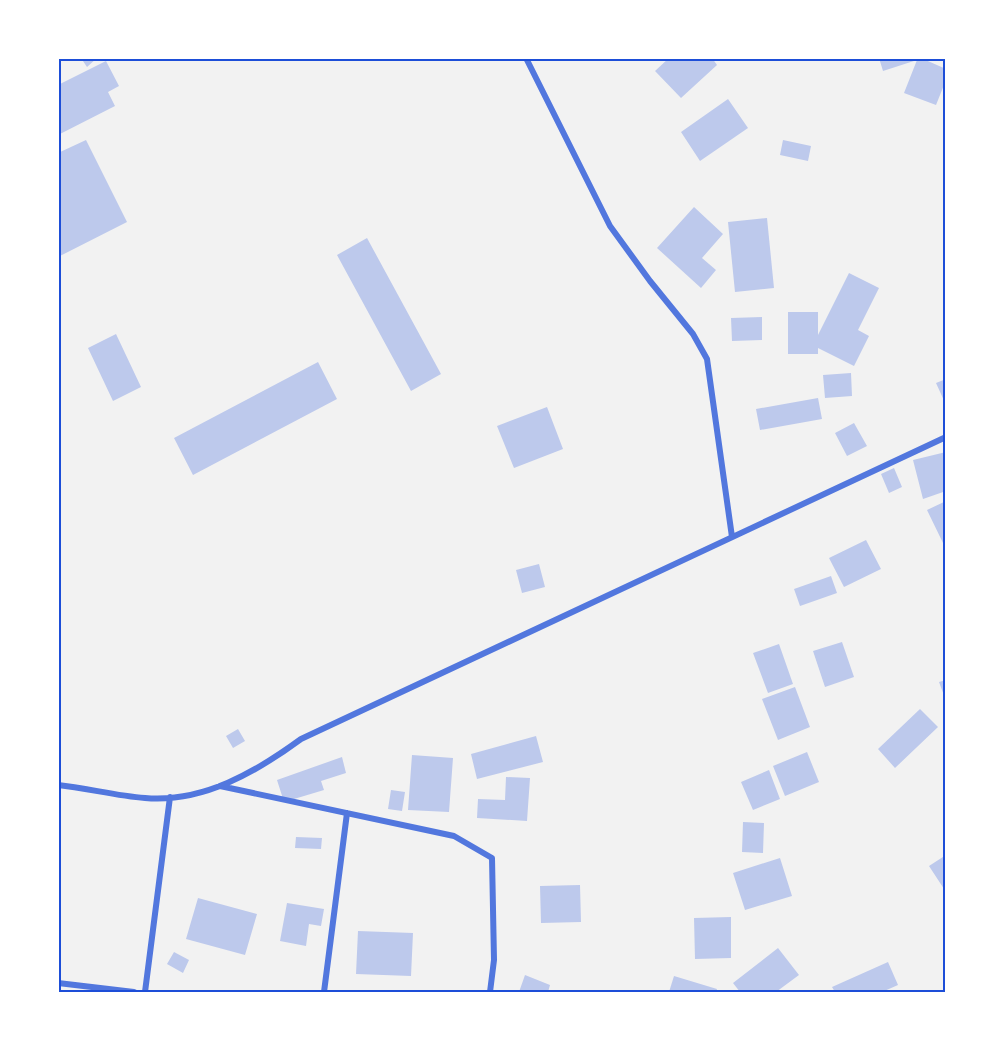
<svg xmlns="http://www.w3.org/2000/svg" width="1004" height="1051" font-family="'Roboto Condensed',sans-serif">
<style>
.building{fill:#bdc9ec}
.lines{fill:none;stroke-linecap:round;stroke-linejoin:round}
.minor{stroke:#5277de;stroke-width:6}
.neatline{fill:none;stroke:#1d4ed8;stroke-width:2}
</style>
<rect width="100%" height="100%" fill="#f2f2f2"/>
<path class="building" d="M81 58H97L87 67Z
M669 58H712L717 65 681 98 655 71Z
M819 58H852V61H819Z
M879 58H921L946 69V80L936 105 904 93 917 60 883 71Z
M106 61 119 86 108 92 115 106 58 135V85Z
M728 99 748 128 700 161 681 132Z
M86 140 127 222 58 257V153Z
M783 140 811 146 808 161 780 155Z
M694 207 723 234 702 258 716 270 701 288 657 248Z
M767 218 774 288 735 292 728 222Z
M367 238 441 374 411 391 337 255Z
M849 273 879 288 858 330 869 336 854 366 818 348V354H788V312H818V335Z
M762 317V340L732 341 731 318Z
M116 334 141 387 113 401 88 348Z
M318 362 337 399 193 475 174 438Z
M851 373 852 396 825 398 823 375Z
M946 379V405L936 383Z
M818 398 822 419 760 430 756 409Z
M547 407 563 449 514 468 497 426Z
M854 423 867 446 847 456 835 433Z
M946 452V491L923 499 913 460Z
M894 468 902 487 889 493 881 474Z
M946 501V542L943 543 927 510Z
M866 540 881 569 844 587 829 558Z
M539 564 545 587 522 593 516 570Z
M831 576 837 593 800 606 794 589Z
M842 642 854 677 825 687 813 651Z
M779 644 793 684 768 693 753 653Z
M946 680V698H945L939 682Z
M795 687 810 727 778 740 762 699Z
M920 709 938 727 895 768 878 749Z
M238 729 245 741 233 748 226 736Z
M536 736 543 762 477 779 471 754Z
M807 752 819 782 785 796 773 766Z
M412 755 453 758 449 812 408 810Z
M342 757 346 773 321 781 324 790 284 802 277 780Z
M769 770 780 799 753 810 741 782Z
M506 777 530 778 527 821 477 818 478 799 505 800Z
M391 790 405 792 402 811 388 809Z
M743 822 764 823 763 853 742 852Z
M296 837 322 838 321 849 295 848Z
M946 855V892L929 866Z
M780 858 792 896 745 910 733 873Z
M580 885 581 922 541 923 540 886Z
M198 898 257 914 245 955 186 939Z
M287 903 324 909 321 926 309 924 306 946 280 941Z
M731 917V958L695 959 694 918Z
M358 931 413 933 411 976 356 974Z
M778 948 799 975 776 992H740L733 983Z
M174 952 189 960 183 973 167 964Z
M888 962 898 985 882 992H835L832 987Z
M525 975 550 985 548 992H519Z
M674 976 717 989 716 992H669Z
M366 990 383 991V992H366Z"/>
<g class="lines">
<path class="minor" d="M526 58 610 226 650 281 693 334 707 359 732 537
M58 785C87 788 116 796 145 798 203 803 256 772 301 739L946 437
M220 786 454 836 492 858 494 960 490 992
M58 983 134 992
M145 992 170 797
M324 992 347 813"/>
</g>
<rect width="1004" height="1051" fill="none" stroke="#ffffff" stroke-width="120"/>
<rect x="60" y="60" width="884" height="931" class="neatline"/>
</svg>
